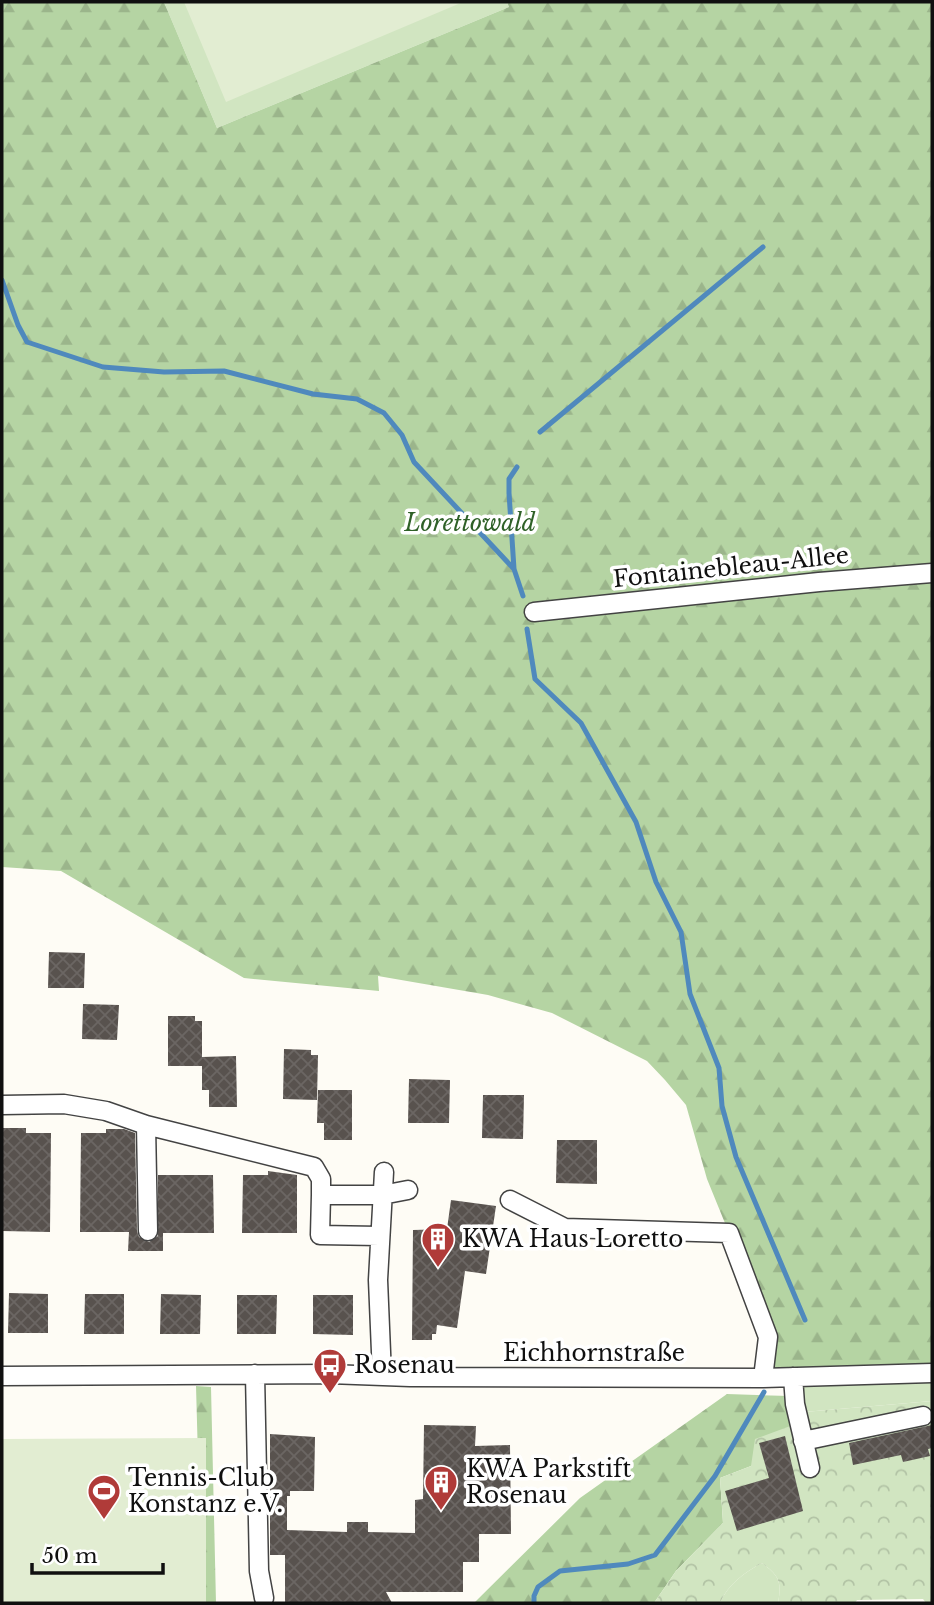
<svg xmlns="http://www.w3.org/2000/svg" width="934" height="1605" font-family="'Libre Baskerville',serif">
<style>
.grass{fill:#d1e5c1}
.forest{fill:url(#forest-firs)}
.park{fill:url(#park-crowns)}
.pitch{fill:#e2edd2}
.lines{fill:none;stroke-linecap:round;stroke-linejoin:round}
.stream{stroke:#4f89bd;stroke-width:5}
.building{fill:url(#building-cross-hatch)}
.minor-casing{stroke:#434343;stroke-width:21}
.minor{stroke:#fff;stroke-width:18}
.labels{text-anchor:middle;stroke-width:7;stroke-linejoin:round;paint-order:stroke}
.park-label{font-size:23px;font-style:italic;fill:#2f6128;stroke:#fff}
.street-label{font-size:23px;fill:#101010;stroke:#fff}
.poi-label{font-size:23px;fill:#101010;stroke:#fff;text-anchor:start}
</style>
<defs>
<pattern id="forest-firs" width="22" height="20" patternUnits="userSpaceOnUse" patternTransform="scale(1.75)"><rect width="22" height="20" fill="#b5d4a3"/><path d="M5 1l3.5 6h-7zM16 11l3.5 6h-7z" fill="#9bb58b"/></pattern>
<pattern id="park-crowns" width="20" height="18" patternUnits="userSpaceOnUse" patternTransform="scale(1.75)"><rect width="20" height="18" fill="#d1e5c1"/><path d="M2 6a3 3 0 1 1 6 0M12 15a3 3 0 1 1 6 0" fill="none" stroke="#b2c3a5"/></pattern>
<pattern id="building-cross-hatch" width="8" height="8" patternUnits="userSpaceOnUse" patternTransform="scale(1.75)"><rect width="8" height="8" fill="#58524e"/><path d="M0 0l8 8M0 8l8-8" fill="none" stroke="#6b6663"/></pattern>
</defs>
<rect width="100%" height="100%" fill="#fefcf5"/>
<path class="grass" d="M164 2H507L509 7 217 128Z
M932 1373V1401L804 1412 798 1377Z
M762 1563C779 1576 782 1581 778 1603H720C728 1584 744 1573 762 1563Z"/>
<path class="forest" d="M2 2H164L217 128 509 7 507 2H932V1373L763 1378 767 1349 729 1233 707 1179 686 1105 665 1080 647 1061 552 1013 488 995 378 976 379 991 244 978 61 871 2 867Z
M196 1386 211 1387 216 1603H202Z
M727 1394 789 1396 793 1426 751 1466 720 1478 723 1523 676 1571 654 1603H474L580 1498Z"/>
<path class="park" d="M932 1401V1603H926L923 1599 857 1600 855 1603H778C782 1581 779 1576 762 1563 744 1573 728 1584 720 1603H654L676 1571 723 1523 720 1478 751 1466 755 1439 793 1425 804 1412Z"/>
<path class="pitch" d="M184 2H463L226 102Z
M206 1438V1603H3L2 1439Z"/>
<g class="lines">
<path class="stream" d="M2 280 18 325 27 342 103 367 164 372 224 371 313 394 357 399 384 413 402 435 414 462 514 569
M540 432 763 247
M517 467 509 479V493L514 569 523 596
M527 629 535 679 581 723 636 822 656 882 681 932 690 994 719 1068 722 1106 736 1157 805 1320
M534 1603V1596L538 1587 560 1571 628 1564 655 1555 715 1476 764 1392"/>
</g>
<path class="building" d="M49 952 85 953 84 988H48Z
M83 1004 119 1005 117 1040 82 1039Z
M168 1016H195V1021H202V1057L236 1056 237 1107H209V1090H202V1066H168Z
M284 1049 311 1050V1055H318L317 1100 283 1099Z
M409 1079 450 1080 449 1123H408Z
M318 1090H352V1140H324V1123H317Z
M483 1095H524L523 1139 482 1138Z
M2 1128H26V1133H51L50 1232 2 1231Z
M106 1129H124L135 1133 137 1231 139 1237 149 1242 158 1236V1175H213L214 1233H163V1251H128L129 1232H80L81 1133H106Z
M557 1140H597V1184L556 1183Z
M268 1171 297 1175V1233H242L243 1175H268Z
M451 1200 496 1206 486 1274 465 1271 457 1328 437 1325 436 1334H432V1340H412L413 1230 447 1229Z
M9 1293 48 1294V1333H8Z
M85 1294H124V1334H84Z
M161 1294 201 1295 200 1334H160Z
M237 1295H277L276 1334H237Z
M313 1295H353V1335L313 1334Z
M424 1425 476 1426 475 1446 510 1445 511 1534H479V1562H463V1592H386L392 1603H285V1555H270V1434L315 1437 314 1491H290V1496H287V1530L347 1532V1522H368V1532L415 1533V1500L423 1499Z
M932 1425V1448L928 1449 930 1456 903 1462 901 1455 853 1465 849 1443Z
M785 1436 803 1511 737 1531 725 1491 769 1478 759 1443Z"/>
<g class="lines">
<defs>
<path id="minor" d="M534 612 819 582 932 573
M2 1105 64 1104 106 1111 146 1125 314 1167 321 1179V1195H382L408 1190
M146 1125 148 1231
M321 1195 320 1235 379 1236
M510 1200 565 1228 729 1233 768 1337 763 1378
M255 1374 259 1571 264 1598
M2 1376 329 1374 410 1377 763 1378 932 1373
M382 1376 378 1280 384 1172
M793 1377 795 1404 810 1468
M803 1441 923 1416"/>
</defs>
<use href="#minor" class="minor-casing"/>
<use href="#minor" class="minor"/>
</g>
<defs>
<symbol id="building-pin" viewBox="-11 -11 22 30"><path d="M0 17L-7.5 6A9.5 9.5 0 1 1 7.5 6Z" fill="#b03b39" stroke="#fff"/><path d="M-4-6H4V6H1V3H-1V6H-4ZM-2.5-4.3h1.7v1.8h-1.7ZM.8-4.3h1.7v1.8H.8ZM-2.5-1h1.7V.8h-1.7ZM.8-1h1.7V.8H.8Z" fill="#fff"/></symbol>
<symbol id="bus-pin" viewBox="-11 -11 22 30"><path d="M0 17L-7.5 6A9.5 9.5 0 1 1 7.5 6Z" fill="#b03b39" stroke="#fff"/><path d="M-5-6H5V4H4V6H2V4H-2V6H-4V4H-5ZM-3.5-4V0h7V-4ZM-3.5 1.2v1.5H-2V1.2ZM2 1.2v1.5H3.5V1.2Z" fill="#fff"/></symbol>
<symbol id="stadium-pin" viewBox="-11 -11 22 30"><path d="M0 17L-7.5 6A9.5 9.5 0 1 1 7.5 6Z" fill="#b03b39" stroke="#fff"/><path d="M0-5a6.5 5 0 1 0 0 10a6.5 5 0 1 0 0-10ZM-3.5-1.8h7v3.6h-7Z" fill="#fff"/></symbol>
</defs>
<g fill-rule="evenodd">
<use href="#building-pin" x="419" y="1220" width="38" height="52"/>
<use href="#bus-pin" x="311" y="1346" width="38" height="52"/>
<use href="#building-pin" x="422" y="1463" width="38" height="52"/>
<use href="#stadium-pin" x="85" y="1472" width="38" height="52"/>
</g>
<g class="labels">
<g class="park-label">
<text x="470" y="531">Lorettowald</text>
</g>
<g class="street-label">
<text transform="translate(731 567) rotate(-6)" y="8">Fontainebleau-Allee</text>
<text x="594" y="1361">Eichhornstraße</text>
</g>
<g class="poi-label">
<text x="462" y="1247">KWA Haus Loretto</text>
<text x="354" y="1373">Rosenau</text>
<text x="466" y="1477">KWA Parkstift<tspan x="466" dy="26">Rosenau</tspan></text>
<text x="128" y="1486">Tennis-Club<tspan x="128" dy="26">Konstanz e.V.</tspan></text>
</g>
</g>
<rect width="934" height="1605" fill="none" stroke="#101010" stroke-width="7"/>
<path d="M32 1563v10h131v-10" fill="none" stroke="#101010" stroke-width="3.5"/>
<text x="42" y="1563" font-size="21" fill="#101010" stroke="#ffffff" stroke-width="5" paint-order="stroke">50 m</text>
</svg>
